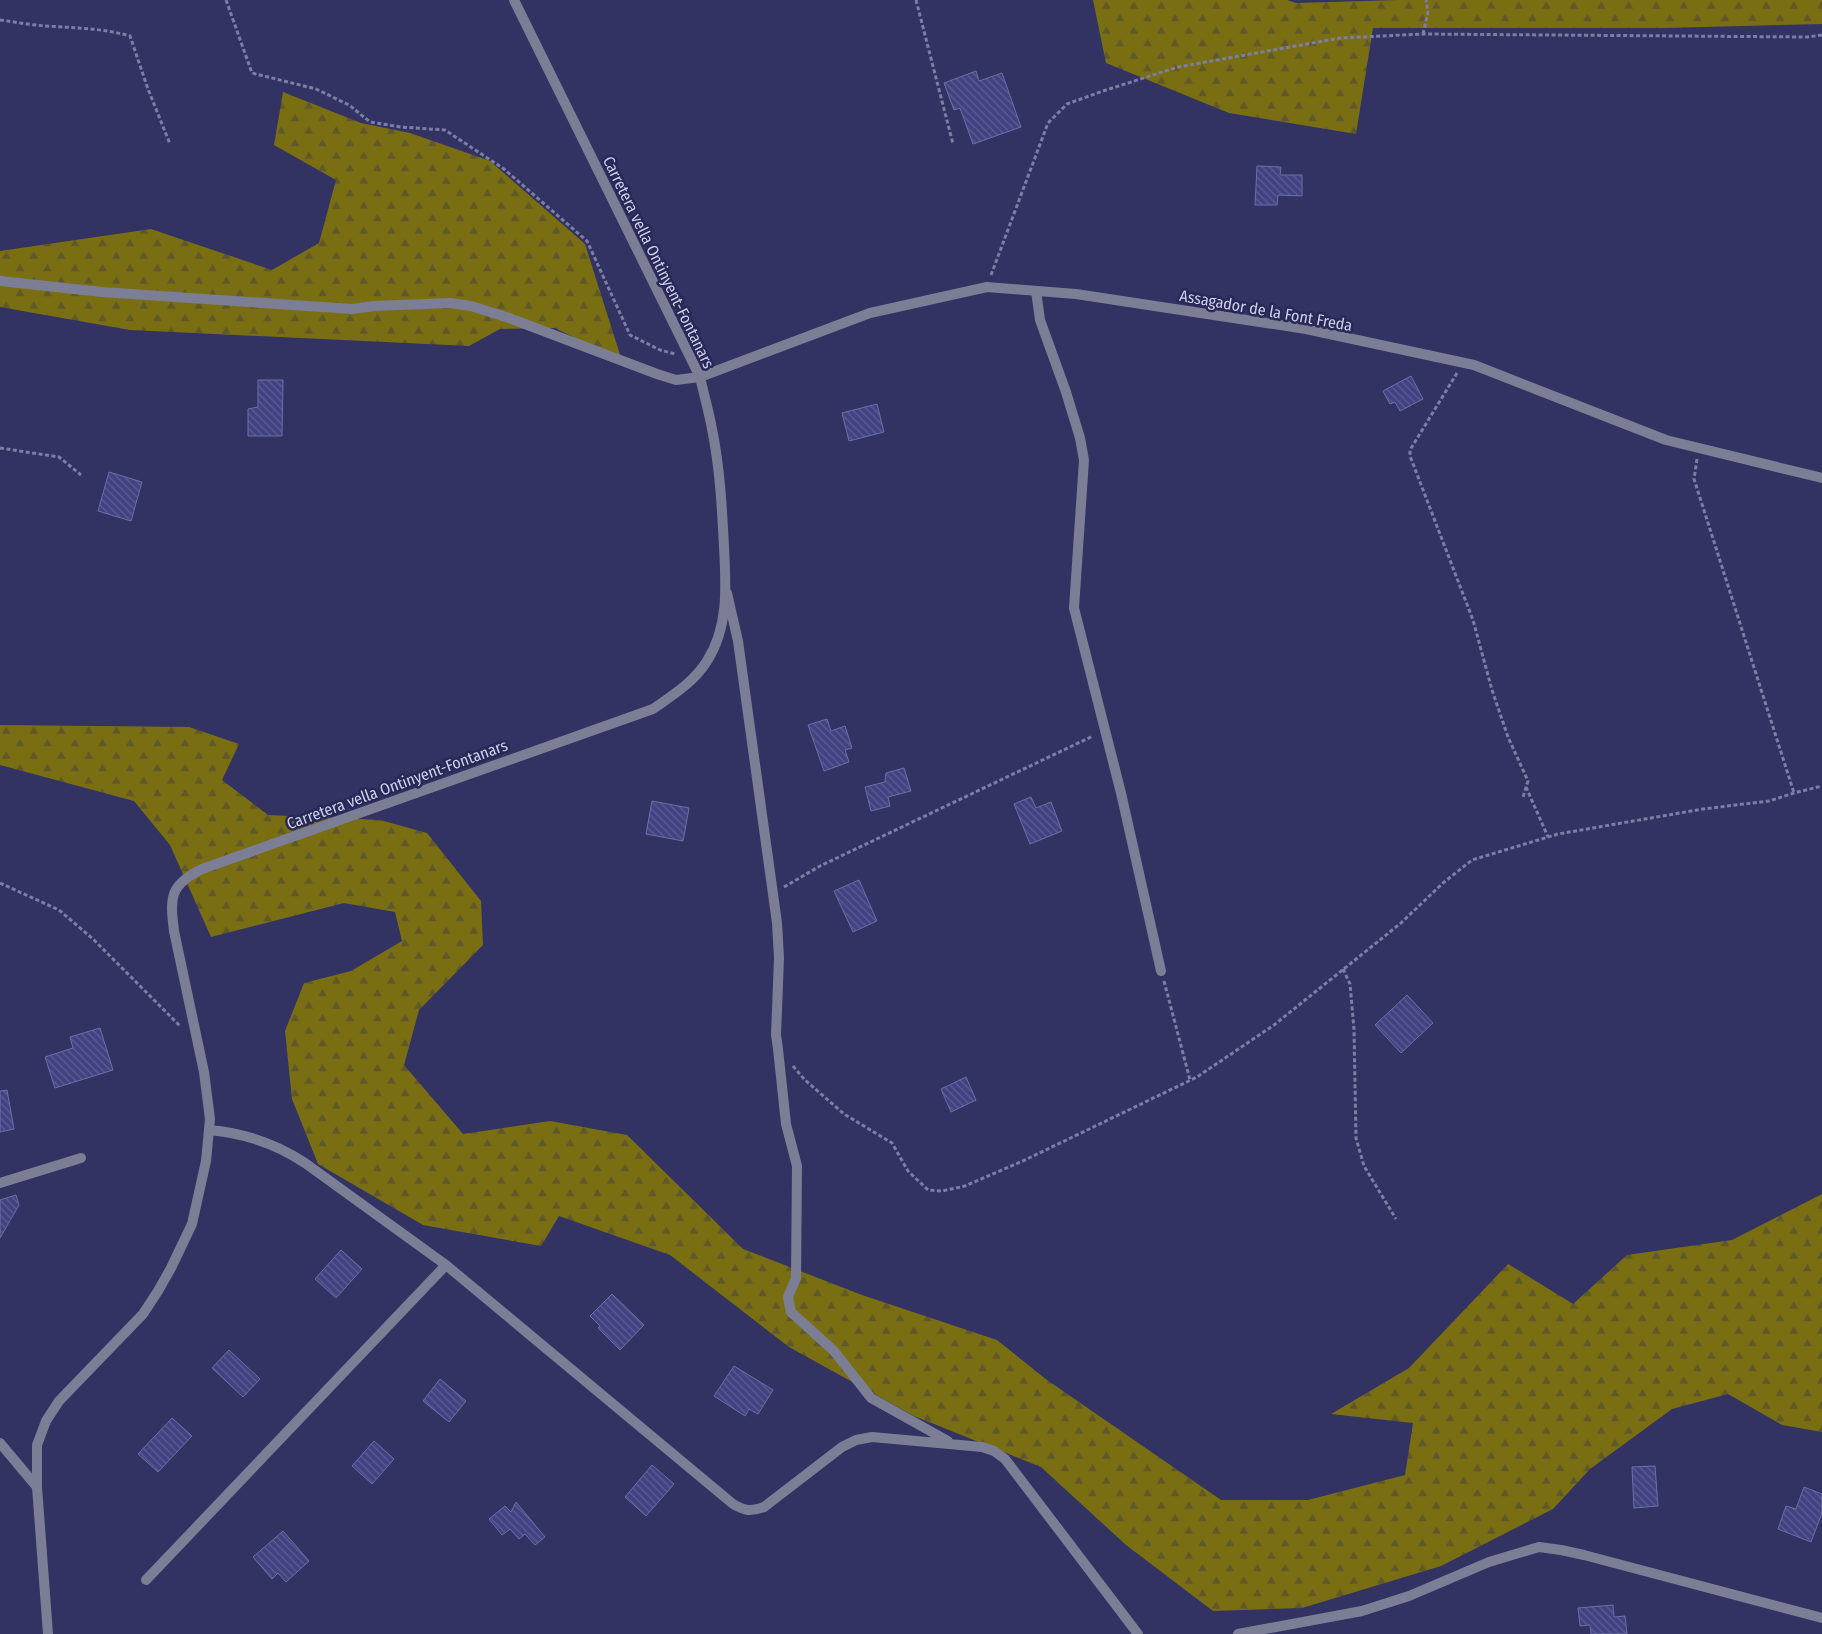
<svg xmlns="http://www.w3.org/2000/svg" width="1822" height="1634" font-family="'Fira Sans Condensed',sans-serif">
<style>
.forest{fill:url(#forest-firs)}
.building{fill:url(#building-back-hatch);stroke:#6c70a4}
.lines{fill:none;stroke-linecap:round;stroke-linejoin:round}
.path{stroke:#7c7ea4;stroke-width:3;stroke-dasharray:4 2.5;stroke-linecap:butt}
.service{stroke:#7c7e96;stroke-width:10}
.minor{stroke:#7c7e96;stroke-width:10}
.tertiary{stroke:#7c7e96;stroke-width:10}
.labels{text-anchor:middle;stroke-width:5;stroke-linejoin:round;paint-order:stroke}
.street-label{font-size:16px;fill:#cdd0ed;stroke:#292856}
</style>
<defs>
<pattern id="forest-firs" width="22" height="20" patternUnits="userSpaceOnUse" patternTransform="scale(1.25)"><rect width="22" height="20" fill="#7a6e12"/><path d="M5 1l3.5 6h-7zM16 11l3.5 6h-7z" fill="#5f582a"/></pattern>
<pattern id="building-back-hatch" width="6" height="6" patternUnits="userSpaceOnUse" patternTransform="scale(1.25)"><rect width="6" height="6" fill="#424282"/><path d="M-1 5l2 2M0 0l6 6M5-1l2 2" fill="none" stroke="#5c5c94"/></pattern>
</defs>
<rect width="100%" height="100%" fill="#323362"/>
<path class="forest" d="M1093 0H1287L1296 3 1398 0H1822V24L1665 28H1373L1356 134 1229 113 1106 63Z
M283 92 361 123 410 133 490 161 585 244 622 361 555 328 500 329 469 346 130 330 0 307V251L151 229 272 270 319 243 336 180 274 145Z
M0 725 189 727 239 744 222 780 268 815 380 820 427 833 481 901 483 945 419 1010 404 1065 463 1134 550 1121 627 1135 743 1249 862 1295 997 1340 1047 1380 1221 1500H1308L1405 1475 1413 1423 1331 1414 1409 1368 1508 1264 1573 1304 1627 1255 1732 1240 1822 1194V1432L1782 1425 1728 1394 1672 1409 1590 1469 1553 1509 1441 1566 1302 1608 1213 1611 1126 1545 1041 1467 914 1416 789 1347 670 1255 559 1216 541 1246 423 1225 318 1164 292 1099 285 1031 304 983 351 971 402 941 395 912 344 903 211 937 170 845 134 801 0 765Z"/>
<path class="building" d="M976 71 979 81 1002 73 1021 127 973 144 960 108 954 110 944 83Z
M1257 166 1281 167 1280 175H1302V196L1278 195 1277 205H1255Z
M1411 376 1423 399 1400 411 1395 402 1390 404 1383 391Z
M258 380H283L282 436H248V409L258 407Z
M877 404 884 432 849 441 842 413Z
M109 472 142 482 131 521 98 511Z
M827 719 831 731 845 726 852 748 845 750 849 762 824 771 808 725Z
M904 768 911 791 888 797 890 806 871 811 865 787 885 782 886 773Z
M1031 797 1036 808 1051 802 1062 831 1030 844 1014 804Z
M652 801 689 808 683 841 646 834Z
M859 880 877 921 853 932 834 891Z
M1407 995 1433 1023 1401 1053 1375 1025Z
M100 1028 113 1070 55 1088 45 1057 73 1048 70 1037Z
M966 1077 976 1100 951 1112 941 1089Z
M7 1090 14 1129 0 1132V1091Z
M16 1195 19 1205 0 1238V1200Z
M341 1250 362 1269 336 1298 315 1279Z
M612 1294 644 1325 620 1350 598 1328 600 1326 590 1316Z
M229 1350 260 1379 243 1397 212 1368Z
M734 1366 773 1390 758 1414 749 1409 745 1416 714 1396Z
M440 1379 466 1401 449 1422 423 1401Z
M172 1418 192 1436 158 1472 138 1454Z
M374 1441 394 1459 372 1484 352 1466Z
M652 1465 674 1484 646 1516 625 1497Z
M1655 1466 1658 1506 1634 1508 1632 1467Z
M1804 1487 1822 1494V1513L1811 1542 1778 1529 1786 1506 1796 1509Z
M516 1502 545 1537 535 1545 525 1534 519 1539 510 1529 502 1535 489 1519 505 1506 511 1512Z
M283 1531 309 1561 286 1582 278 1573 272 1579 253 1557Z
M1613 1605 1614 1617 1625 1616 1627 1634H1591L1590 1625 1580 1626 1578 1608Z"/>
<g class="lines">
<path class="path" d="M226 0 252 73 316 89 349 105 370 122 401 127 445 130 504 169 587 241 630 335 660 350 675 354
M916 0 953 144
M0 20C15 22 31 25 46 26 75 28 102 28 130 36L148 89 170 144
M1423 34 1428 12 1426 0
M991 275 1048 123 1067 104 1103 91 1178 67 1340 38 1423 34 1807 37 1822 35
M1457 373 1410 450V456L1473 620 1492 690 1508 737 1528 781 1523 797
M0 448 59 457 81 475
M1697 459 1694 479 1794 793
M1526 787 1548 837
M0 883 59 910 93 939 181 1027
M784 887 820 866 1093 736
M1343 969 1350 984 1354 1029 1356 1138 1364 1166 1396 1219
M1164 981 1190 1080
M793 1066 805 1080 844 1114 892 1143 908 1171 928 1190 942 1191 965 1186 1025 1160 1197 1077 1274 1025 1401 923 1443 883 1472 860 1558 834 1703 809 1769 801 1794 793 1822 786"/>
<path class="service" d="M0 281 102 292 322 307 352 309 374 306 450 303 471 306 509 318 657 374 676 380 700 377
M1036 291 1040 320 1066 392 1080 438 1084 460 1074 608 1121 793 1161 971
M0 1183 81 1158
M146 1580 446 1265
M1238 1634 1362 1611 1409 1596 1489 1562 1539 1547 1561 1550 1584 1555 1822 1618"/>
<path class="minor" d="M700 377 870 313 987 287 1076 294 1306 329 1474 365 1666 440 1822 478
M727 593 738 641 777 923 779 958 776 1035 778 1049 786 1124 797 1166 796 1278 788 1297 791 1312 834 1351 871 1398 948 1441
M209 1130C244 1133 275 1143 305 1163L446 1265 733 1504C745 1511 751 1512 764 1507L842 1447 856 1440 872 1437 982 1447 994 1451 1005 1459 1138 1634
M0 1443 37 1487"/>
<path class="tertiary" d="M48 1634 37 1487V1445L46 1421 59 1401 143 1314 158 1291 171 1268 192 1224 206 1161 210 1119 204 1072 174 931C170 898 169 885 202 869L653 709C673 695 694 682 707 661 729 627 726 585 724 547 722 508 720 468 712 429 709 412 704 395 700 377L514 0"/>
</g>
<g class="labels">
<g class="street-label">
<text transform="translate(659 262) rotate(64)" y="6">Carretera vella Ontinyent-Fontanars</text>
<text transform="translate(1266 310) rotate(10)" y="6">Assagador de la Font Freda</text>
<text transform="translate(397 784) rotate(-20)" y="6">Carretera vella Ontinyent-Fontanars</text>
</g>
</g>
</svg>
